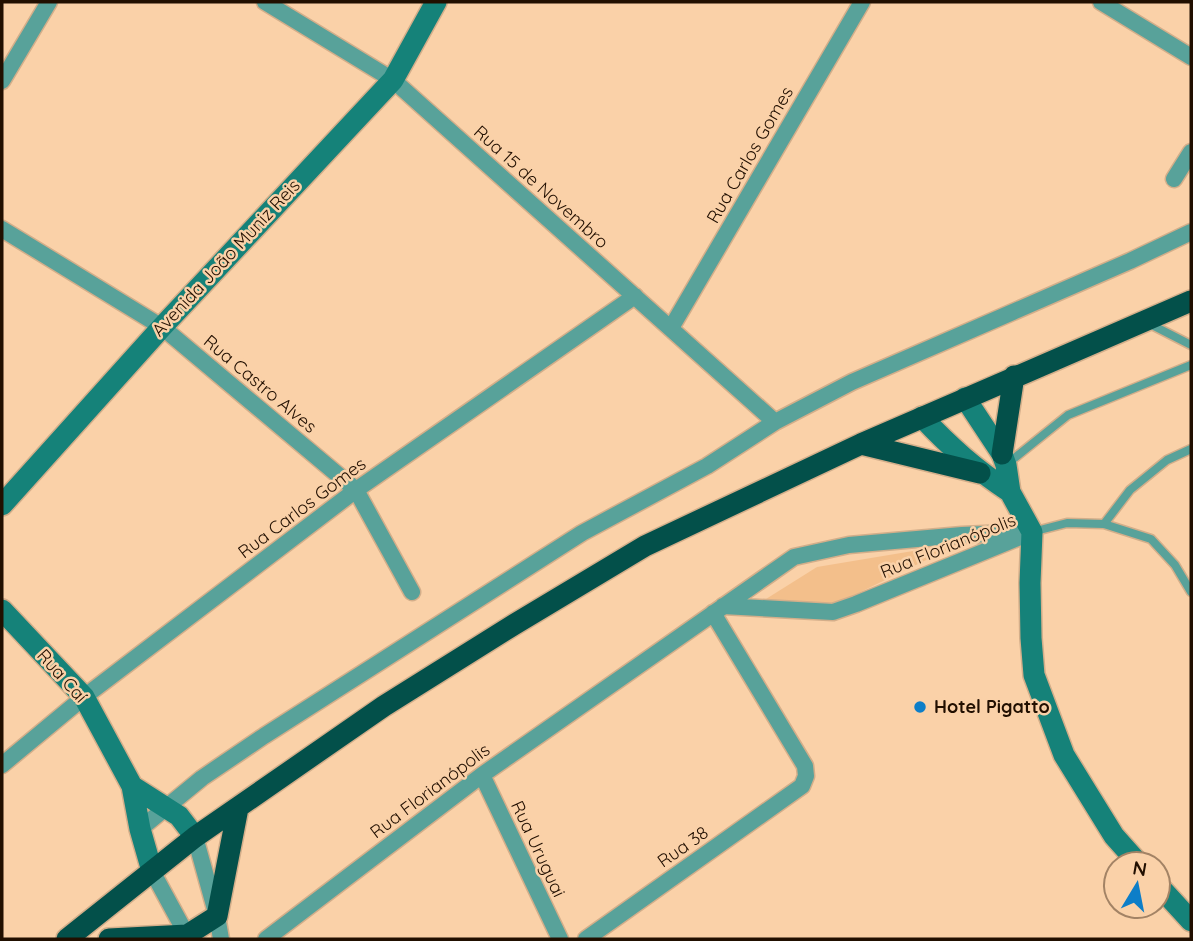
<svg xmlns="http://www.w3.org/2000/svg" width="1193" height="941" font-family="Quicksand,sans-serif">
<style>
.green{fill:#f3bf8b}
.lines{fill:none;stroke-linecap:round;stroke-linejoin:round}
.lane-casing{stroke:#d3ae8a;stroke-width:11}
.street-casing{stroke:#d3ae8a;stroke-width:19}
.secondary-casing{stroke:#d3ae8a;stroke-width:24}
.highway-casing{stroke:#d3ae8a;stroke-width:24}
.lane{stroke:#58a29a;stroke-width:8}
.street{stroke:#58a29a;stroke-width:16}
.secondary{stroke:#158279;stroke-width:21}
.highway{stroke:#03504a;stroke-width:21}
.poi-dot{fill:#0d7ec8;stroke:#fad1a8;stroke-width:2.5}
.labels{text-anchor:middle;stroke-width:5;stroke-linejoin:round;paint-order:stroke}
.street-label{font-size:18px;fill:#210f00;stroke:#fad1a8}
.poi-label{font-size:18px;font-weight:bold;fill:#210f00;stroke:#fad1a8;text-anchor:start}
</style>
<rect width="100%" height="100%" fill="#fad1a8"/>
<path class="green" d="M961 543 838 603 758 604 817 567Z"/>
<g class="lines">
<defs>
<path id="lane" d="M1148 323 1191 345
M1007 464 1068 415 1191 365
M1104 524 1130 490 1167 460 1191 449
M1032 532 1067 523 1104 524 1151 539 1175 565 1191 592"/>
<path id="street" d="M265 2 393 80 775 422
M1101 2 1191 57
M2 81 49 2
M1174 179 1191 152
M2 229 162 327 356 490 412 592
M671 328 862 2
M723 606 833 612 856 604 1020 537
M2 765 84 697 356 490 635 296
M482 775 560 939
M140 829 202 778 264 736 582 533 707 466 775 422 852 382 1130 261 1191 232
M195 837 217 916 221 939
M152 871 189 939
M266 939 482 775 794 557 849 545 962 535 1032 532
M586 939 802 786 806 776 805 766 713 613"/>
<path id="secondary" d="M965 398 1002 454 1006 465 1010 492 1032 532 1030 583 1031 638 1034 675 1064 755 1114 836 1139 864
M922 417C950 447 975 469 1010 492
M2 505 162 327 393 80 436 2
M2 610 84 697 132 786 140 829 152 871
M132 786 179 816 195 837
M1158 885 1191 921"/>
<path id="highway" d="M861 444 980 473
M1002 454 1014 376
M67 939 195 837 384 706 515 624 645 546 861 444 1191 301
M109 939 187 935 217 916 238 808"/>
</defs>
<use href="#lane" class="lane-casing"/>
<use href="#street" class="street-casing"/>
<use href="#secondary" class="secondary-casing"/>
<use href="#highway" class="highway-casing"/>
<use href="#lane" class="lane"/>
<use href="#street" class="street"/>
<use href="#secondary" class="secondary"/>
<use href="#highway" class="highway"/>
</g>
<circle class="poi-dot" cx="920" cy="707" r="7"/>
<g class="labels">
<g class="street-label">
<text transform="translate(750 155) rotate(-60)" y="6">Rua Carlos Gomes</text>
<text transform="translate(541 187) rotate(42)" y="6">Rua 15 de Novembro</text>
<text transform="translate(226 258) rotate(-47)" y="6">Avenida João Muniz Reis</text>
<text transform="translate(260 384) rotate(40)" y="6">Rua Castro Alves</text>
<text transform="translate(302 508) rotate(-37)" y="6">Rua Carlos Gomes</text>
<text transform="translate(948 546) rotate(-22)" y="6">Rua Florianópolis</text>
<text transform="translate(62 676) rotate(48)" y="6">Rua Caí</text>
<text transform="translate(430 791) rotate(-37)" y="6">Rua Florianópolis</text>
<text transform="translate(683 847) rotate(-35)" y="6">Rua 38</text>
<text transform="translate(538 849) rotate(65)" y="6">Rua Uruguai</text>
</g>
<g class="poi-label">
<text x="934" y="713">Hotel Pigatto</text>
</g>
</g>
<rect width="1193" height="941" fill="none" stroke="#210f00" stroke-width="7"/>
<g transform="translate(1137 885) rotate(10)"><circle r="33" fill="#fad1a8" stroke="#a38365" stroke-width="2"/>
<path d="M0-5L12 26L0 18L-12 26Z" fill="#0d7ec8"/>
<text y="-10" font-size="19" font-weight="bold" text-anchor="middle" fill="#210f00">N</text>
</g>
</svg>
